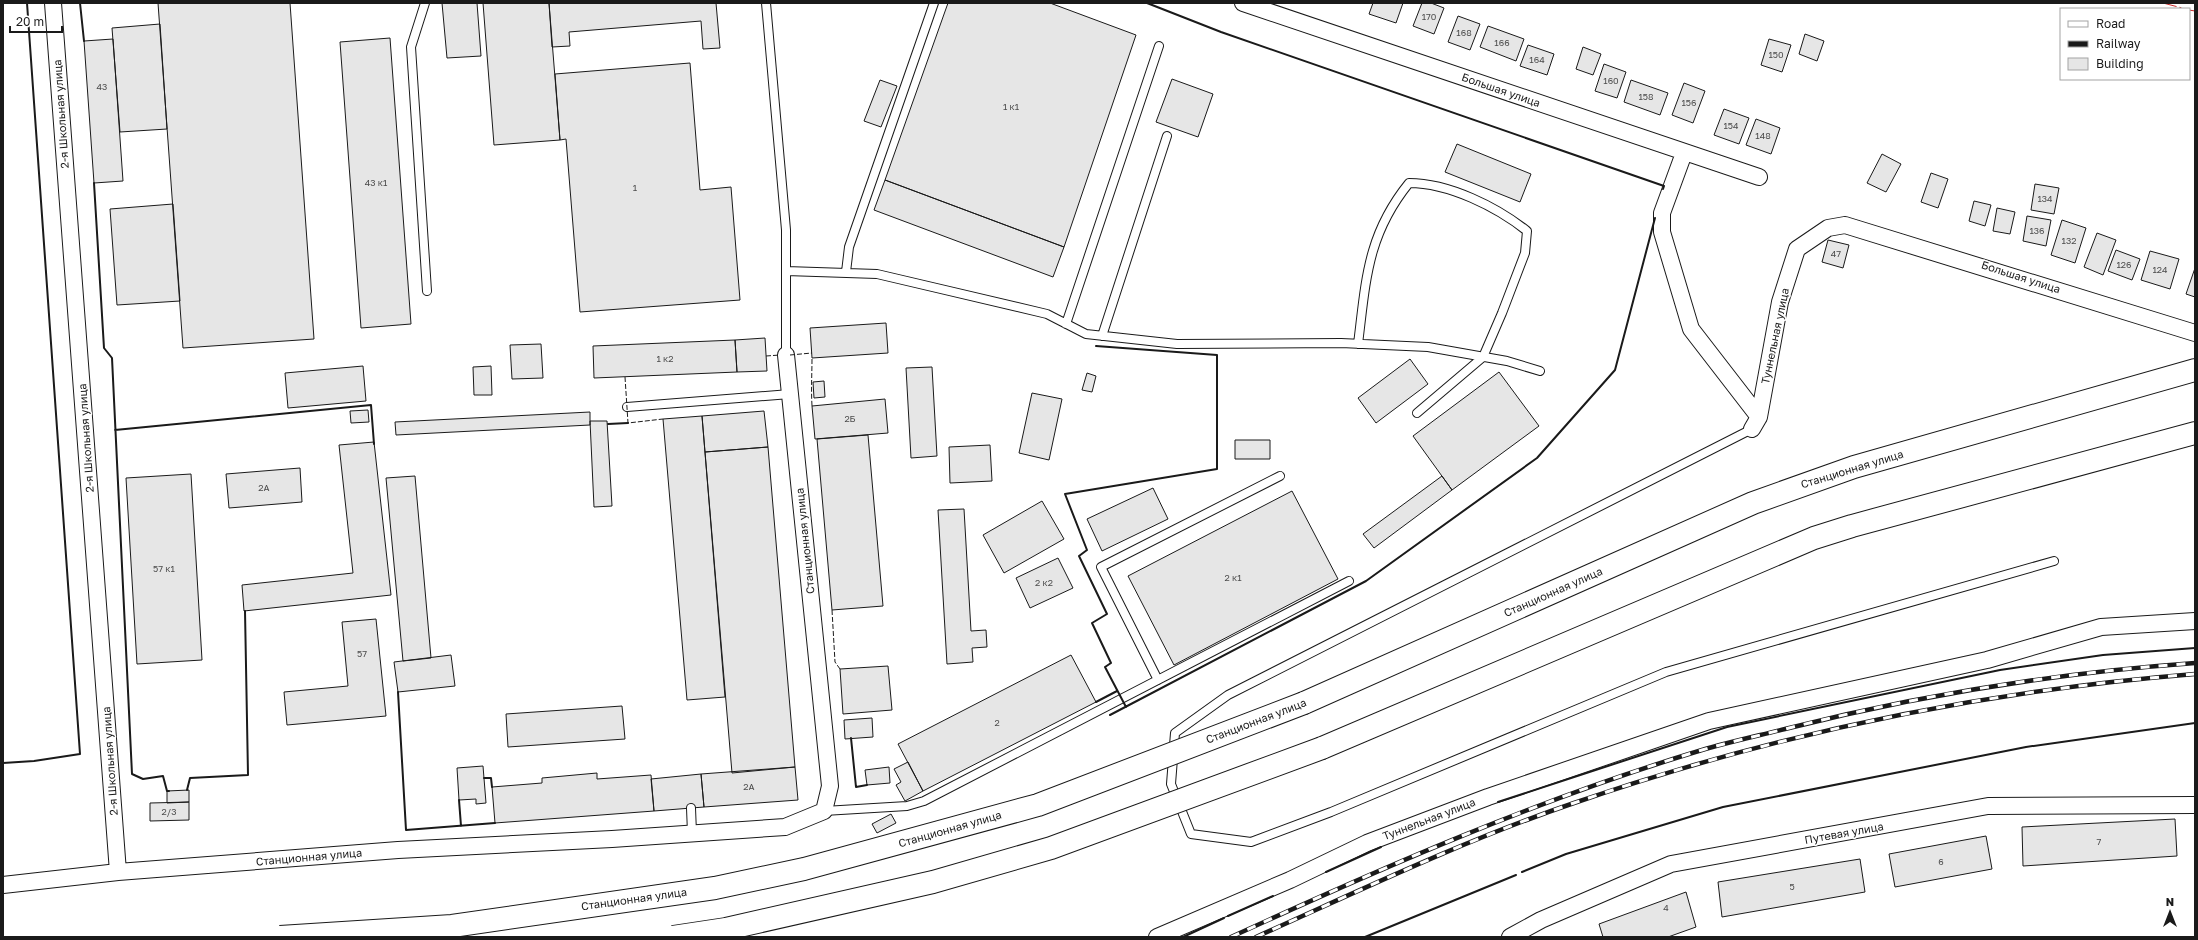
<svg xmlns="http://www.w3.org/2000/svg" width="2198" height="940" font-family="'Golos Text',sans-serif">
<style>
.building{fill:#e6e6e6;stroke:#1a1a1a}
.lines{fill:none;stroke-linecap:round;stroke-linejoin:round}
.lane-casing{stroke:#1a1a1a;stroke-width:10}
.street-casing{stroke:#1a1a1a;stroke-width:18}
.primary-casing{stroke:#1a1a1a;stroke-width:24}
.lane{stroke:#fff;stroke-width:8}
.street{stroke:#fff;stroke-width:16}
.primary{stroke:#fff;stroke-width:22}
.rail-casing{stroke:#1a1a1a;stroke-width:4.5}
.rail{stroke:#fff;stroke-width:3;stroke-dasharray:9;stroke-linecap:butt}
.primary-bridge-casing{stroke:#1a1a1a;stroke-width:24;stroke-linecap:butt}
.primary-bridge{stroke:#fff;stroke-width:22}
.fence{stroke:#1a1a1a;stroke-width:1;stroke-dasharray:5 2;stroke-linecap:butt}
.wall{stroke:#1a1a1a;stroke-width:2}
.power{stroke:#c62828;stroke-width:1;stroke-dasharray:14 3 2 3;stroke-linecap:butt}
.labels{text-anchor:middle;stroke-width:3;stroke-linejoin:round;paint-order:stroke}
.number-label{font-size:9px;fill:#4d4d4d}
.street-label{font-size:11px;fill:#1a1a1a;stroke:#fff}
</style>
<rect width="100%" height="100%" fill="#fff"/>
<path class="building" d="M158 3H290L314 339 183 348Z
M442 3H477L481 56 447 58Z
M483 3H549L560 140 494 145Z
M549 3H716L720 48 703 49 701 21 569 32 570 46 552 47Z
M948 3H1050L1136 35 1064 247 885 180Z
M1373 3H1403L1396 23 1369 14Z
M1422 3H1431L1444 8 1434 34 1413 26Z
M1458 16 1480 24 1470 50 1448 42Z
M160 24 167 129 120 132 112 28Z
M1488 26 1524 39 1516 61 1480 47Z
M1805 34 1824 41 1817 61 1799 54Z
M390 38 411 324 361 328 340 42Z
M113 39 123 181 94 183 84 41Z
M1769 39 1791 45 1782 72 1761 65Z
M1528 45 1554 54 1547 75 1520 66Z
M1583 47 1601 54 1593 75 1576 69Z
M690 63 700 190 731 187 740 300 580 312 566 139 560 140 555 74Z
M1604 64 1626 72 1617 98 1595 91Z
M1172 79 1213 94 1198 137 1156 122Z
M880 80 897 86 881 127 864 121Z
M1631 80 1668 93 1660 115 1624 102Z
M1684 83 1705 91 1693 123 1672 115Z
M1724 109 1749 118 1739 144 1714 135Z
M1756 119 1780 128 1771 154 1746 145Z
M1457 144 1531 174 1520 202 1445 172Z
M1882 154 1901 164 1886 192 1867 183Z
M1931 173 1948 179 1938 208 1921 202Z
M885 180 1064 247 1053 277 874 210Z
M2035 184 2059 188 2054 214 2031 210Z
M1974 201 1991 205 1985 226 1969 221Z
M173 204 180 301 117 305 110 209Z
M1997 208 2015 212 2010 234 1993 231Z
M2027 216 2051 220 2046 246 2023 241Z
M2062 220 2086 228 2075 263 2051 255Z
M2097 233 2116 240 2103 275 2084 267Z
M1828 240 1849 245 1843 268 1822 262Z
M2116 250 2140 259 2132 280 2108 271Z
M2150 251 2179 259 2170 289 2141 280Z
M2195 268V297L2186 294Z
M886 323 888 353 812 358 810 328Z
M765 338 767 371 737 372 735 340Z
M735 340 737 372 594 378 593 346Z
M541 344 543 378 512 379 510 345Z
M1410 359 1428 384 1376 423 1358 398Z
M363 366 366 401 288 408 285 373Z
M491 366 492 395H474L473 367Z
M932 367 937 456 911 458 906 368Z
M1499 372 1539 426 1452 490 1413 436Z
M1087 373 1096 376 1092 392 1082 390Z
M824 381 825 397 814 398 813 382Z
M1032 393 1062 399 1049 460 1019 453Z
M885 399 888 433 815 439 812 406Z
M368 410 369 422 351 423 350 411Z
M764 411 768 447 705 452 702 416Z
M590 412V425L396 435 395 422Z
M702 416 725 697 687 700 663 419Z
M590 421H607L612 506 594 507Z
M868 435 883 606 832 610 817 439Z
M1235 440H1270V459H1235Z
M374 442 391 595 244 611 242 585 353 573 339 445Z
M990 445 992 481 950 483 949 447Z
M768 447 795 767 732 773 705 452Z
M300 468 302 502 229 508 226 474Z
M191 474 202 660 137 664 126 478Z
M415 476 431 658 403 661 386 478Z
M1442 476 1452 490 1374 548 1363 534Z
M1153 488 1168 519 1102 551 1087 519Z
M1292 491 1338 579 1174 665 1128 576Z
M1042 501 1064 539 1004 573 983 535Z
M964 509 971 631 986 630 987 647 972 648 973 662 947 664 938 510Z
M1058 558 1073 588 1030 608 1016 578Z
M376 619 386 716 287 725 284 692 348 686 342 622Z
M451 655 455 686 398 692 394 662Z
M1071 655 1096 702 923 791 898 744Z
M888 666 892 710 843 714 840 669Z
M622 706 625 739 508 747 506 714Z
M872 718 873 737 845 739 844 720Z
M908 762 923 791 905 801 896 785 901 782 894 769Z
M483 766 486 803 476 804V799L459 800 457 768Z
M795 767 798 800 704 807 701 774Z
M889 767 890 783 867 785 865 770Z
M597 773V779L651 775 654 811 495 823 492 787 542 783V778Z
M701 774 704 807 654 811 651 779Z
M189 790V802L167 803V791Z
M189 802V820L150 821V803Z
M891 814 896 823 877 833 872 824Z
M2175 819 2177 856 2023 866 2022 827Z
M1986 836 1992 869 1895 887 1889 854Z
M1860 859 1865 892 1722 917 1718 882Z
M1686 892 1696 927 1668 937H1603L1599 924Z"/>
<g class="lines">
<defs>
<path id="lane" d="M425 3 411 47 427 291
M766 3 786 230V355
M786 271 877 274 1047 314 1086 334 1177 344 1341 343 1428 347 1507 361 1540 371
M846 272 849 247 934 3
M1066 324 1159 46
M1102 336 1167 136
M1358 344C1366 280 1367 235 1409 183 1449 183 1497 207 1527 231L1525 253 1502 313 1483 357 1417 413
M627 407 790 394
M1752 429 1228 695 1175 733 1171 784 1191 834 1251 842 1331 812 1666 672 2054 561
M1158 680 1101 567 1280 476
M691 808 692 833
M824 811 907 806 924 801 1349 581"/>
<path id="street" d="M53 3 118 872
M1243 3 1759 177
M1684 153 1662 213V232L1691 329 1759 417
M1752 429 1759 417 1780 302 1797 249 1828 228 1845 225 2195 333
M3 885 118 872 398 850 612 839 785 827 824 811 830 786 786 355
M1157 937 1290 880 1367 843 1488 797 1709 721 1987 660 2101 627 2195 621
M1510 937 1541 920 1671 864 1988 806 2195 805"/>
<path id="primary" d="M1304 703 1753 503 1854 467 2195 370
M1322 748 1814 538 1852 526 2195 433"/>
</defs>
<use href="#lane" class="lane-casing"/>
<use href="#street" class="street-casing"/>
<use href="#primary" class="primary-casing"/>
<use href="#lane" class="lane"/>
<use href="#street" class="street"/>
<use href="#primary" class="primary"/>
<defs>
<path id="rail" d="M1231 937C1384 867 1539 799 1702 750 1729 742 1757 736 1785 729 1920 695 2056 673 2195 663
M1256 937C1361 890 1465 840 1574 803 1774 734 1984 691 2195 674"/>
</defs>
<use href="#rail" class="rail-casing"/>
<use href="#rail" class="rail"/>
<defs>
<path id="primary-bridge" d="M280 937 452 926 715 888 804 869 1038 805 1304 703
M673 937 726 929 933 882 1051 848 1322 748"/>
</defs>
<use href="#primary-bridge" class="primary-bridge-casing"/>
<use href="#primary-bridge" class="primary-bridge"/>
<path class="fence" d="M790 355 812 353
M766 356 780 355
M625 377 628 423 663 419
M812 406C811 389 812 374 812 358
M832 610 835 662 840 669"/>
<path class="wall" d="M80 3 84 41
M1147 3 1221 32 1664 186 1663 189
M94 183 104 348 112 358 132 774 143 779 163 776 167 791H169
M1096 346 1217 355V469L1065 494 1087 550 1079 556 1107 614 1092 623 1111 663 1105 667 1126 707
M608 424 628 423
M115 430 371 405 374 444
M398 692 406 830 495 823
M1096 702 1117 691
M1110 715 1366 581 1537 458 1615 370 1655 218
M851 738 856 787 867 785
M3 763 34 761 80 754 27 3
M484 778H491L492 787
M187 790 190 778 248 775 245 611
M459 800 461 826
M1498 802 1727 727 2000 670 2103 655 2195 648
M1326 872 1381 847
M1522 872 1566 854 1723 807 2026 747 2195 723
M1228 916 1273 896
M1183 937 1224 918
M1365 937 1516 875"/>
<path class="power" d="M2163 3 2186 9
M2189 10 2195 11"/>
</g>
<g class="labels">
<g class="number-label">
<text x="1429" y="20">170</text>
<text x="1464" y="36">168</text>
<text x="1502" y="46">166</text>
<text x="1776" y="58">150</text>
<text x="1537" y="63">164</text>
<text x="1611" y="84">160</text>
<text x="102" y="90">43</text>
<text x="1646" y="100">158</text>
<text x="1689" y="106">156</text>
<text x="1011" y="110">1 к1</text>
<text x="1731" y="129">154</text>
<text x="1763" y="139">148</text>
<text x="376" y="186">43 к1</text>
<text x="635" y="191">1</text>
<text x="2045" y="202">134</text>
<text x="2037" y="234">136</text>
<text x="2069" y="244">132</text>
<text x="1836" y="257">47</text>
<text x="2124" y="268">126</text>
<text x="2160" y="273">124</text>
<text x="665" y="362">1 к2</text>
<text x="850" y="422">2Б</text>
<text x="264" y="491">2А</text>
<text x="164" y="572">57 к1</text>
<text x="1233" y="581">2 к1</text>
<text x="1044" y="586">2 к2</text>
<text x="362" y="657">57</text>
<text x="997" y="726">2</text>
<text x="749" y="790">2А</text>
<text x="169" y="815">2/3</text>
<text x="2099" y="845">7</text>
<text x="1941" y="865">6</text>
<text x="1792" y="890">5</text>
<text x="1666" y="911">4</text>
</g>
<g class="street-label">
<text transform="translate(1501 90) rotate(19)" y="4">Большая улица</text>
<text transform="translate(61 114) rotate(-94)" y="4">2-я Школьная улица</text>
<text transform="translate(2021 277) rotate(18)" y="4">Большая улица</text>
<text transform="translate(1775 336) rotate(-78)" y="4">Туннельная улица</text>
<text transform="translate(86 438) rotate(-94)" y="4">2-я Школьная улица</text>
<text transform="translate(1852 469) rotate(-17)" y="4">Станционная улица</text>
<text transform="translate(805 541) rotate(-96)" y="4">Станционная улица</text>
<text transform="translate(1553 592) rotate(-24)" y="4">Станционная улица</text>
<text transform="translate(1256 721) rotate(-21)" y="4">Станционная улица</text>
<text transform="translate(110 761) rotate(-94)" y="4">2-я Школьная улица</text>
<text transform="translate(1429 819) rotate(-21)" y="4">Туннельная улица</text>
<text transform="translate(950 829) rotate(-16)" y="4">Станционная улица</text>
<text transform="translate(1844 833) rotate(-10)" y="4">Путевая улица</text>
<text transform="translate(309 857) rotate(-5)" y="4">Станционная улица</text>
<text transform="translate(634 899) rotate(-8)" y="4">Станционная улица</text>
</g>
</g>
<rect width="2198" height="940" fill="none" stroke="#1a1a1a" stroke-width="8"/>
<rect x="2060" y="8" width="130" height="72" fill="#ffffff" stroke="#a3a3a3"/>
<rect x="2068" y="21" width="20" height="6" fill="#ffffff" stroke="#a3a3a3"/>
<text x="2096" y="28" font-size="12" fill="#1a1a1a">Road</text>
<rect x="2068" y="41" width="20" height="6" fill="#1a1a1a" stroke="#a3a3a3"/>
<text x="2096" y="48" font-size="12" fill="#1a1a1a">Railway</text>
<rect x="2068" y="58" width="20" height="12" fill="#e6e6e6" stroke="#a3a3a3"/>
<text x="2096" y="68" font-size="12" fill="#1a1a1a">Building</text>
<g transform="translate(2170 912)" stroke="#ffffff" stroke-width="3" paint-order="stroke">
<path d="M0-3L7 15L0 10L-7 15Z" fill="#1a1a1a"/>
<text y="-6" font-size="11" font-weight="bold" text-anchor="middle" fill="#1a1a1a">N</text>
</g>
<path d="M10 26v6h52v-6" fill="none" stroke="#1a1a1a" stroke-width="2"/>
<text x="16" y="26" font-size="12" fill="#1a1a1a" stroke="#ffffff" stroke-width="3" paint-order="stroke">20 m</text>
</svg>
